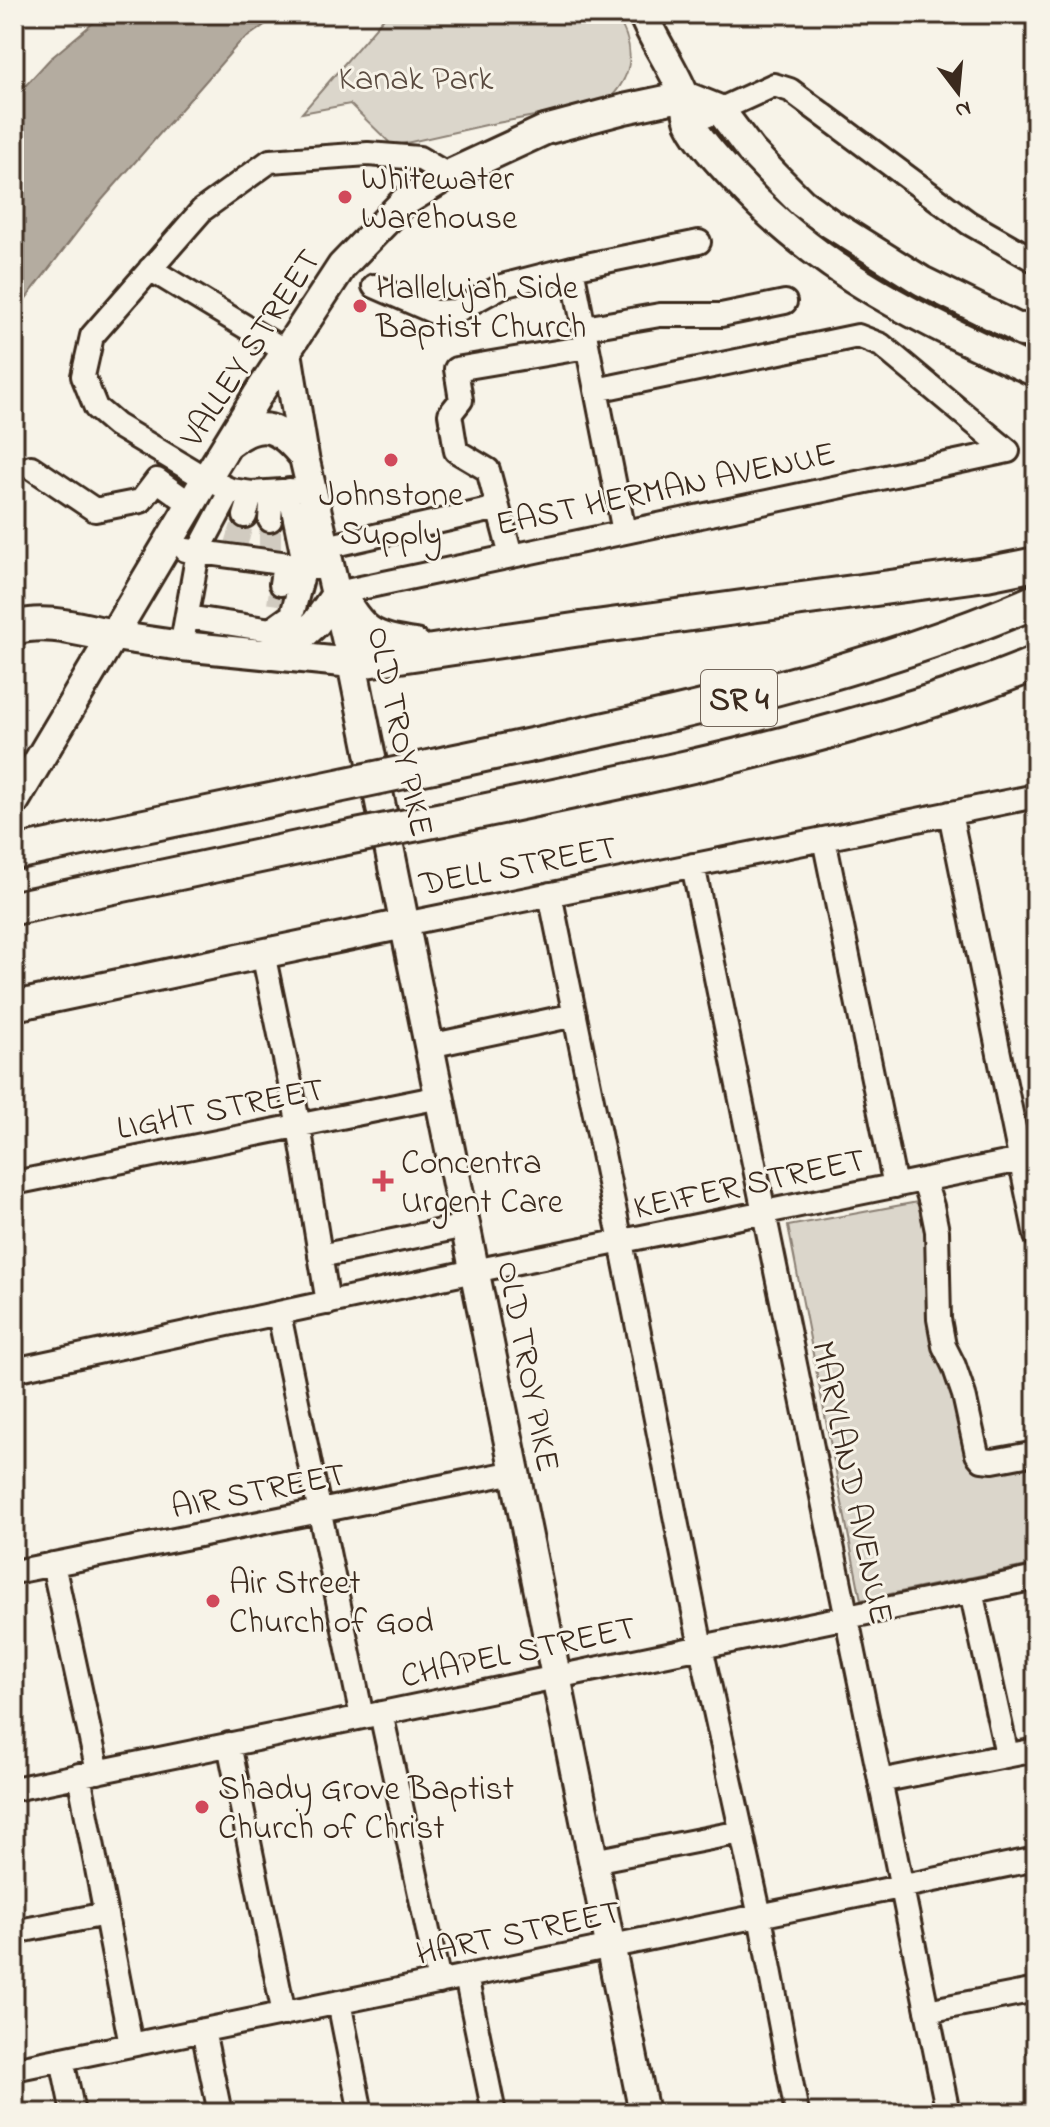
<svg xmlns="http://www.w3.org/2000/svg" width="1050" height="2127" font-family="'Indie Flower',sans-serif">
<style>
.green{fill:#dbd6cb;stroke:#8b8074;stroke-width:2}
.water{fill:#b4aca0;stroke:#84786c;stroke-width:2}
.lines{fill:none;stroke-linecap:round;stroke-linejoin:round}
.minor-tunnel{stroke:#d1cbc0;stroke-width:22;stroke-dasharray:22 11;stroke-linecap:butt}
.minor-casing{stroke:#3b2a1e;stroke-width:28}
.major-casing{stroke:#3b2a1e;stroke-width:34}
.highway-casing{stroke:#3b2a1e;stroke-width:38}
.minor{stroke:#f7f3e8;stroke-width:22}
.major{stroke:#f7f3e8;stroke-width:28}
.highway{stroke:#f7f3e8;stroke-width:32}
.highway-bridge-casing{stroke:#3b2a1e;stroke-width:38;stroke-linecap:butt}
.highway-bridge{stroke:#f7f3e8;stroke-width:32}
.poi-dot{fill:#d1495b;stroke:#f7f3e8;stroke-width:3}
.labels{text-anchor:middle;stroke-width:6;stroke-linejoin:round;paint-order:stroke}
.shield{fill:#f7f3e8;stroke:#73665b;stroke-width:2}
.shield-label{font-size:32px;font-weight:bold;fill:#3b2a1e}
.park-label{font-size:34px;fill:#5b4c41;stroke:#f7f3e8}
.poi-label{font-size:34px;fill:#3b2a1e;stroke:#f7f3e8;text-anchor:start}
.street-label{font-size:34px;fill:#3b2a1e;stroke:#f7f3e8}
</style>
<rect width="100%" height="100%" fill="#f7f3e8"/>
<filter id="ink" filterUnits="userSpaceOnUse"><feTurbulence type="fractalNoise" baseFrequency=".0125" numOctaves="2"/><feDisplacementMap in="SourceGraphic" scale="16" xChannelSelector="R" yChannelSelector="G"/><feConvolveMatrix kernelMatrix="1 2 1 2 8 2 1 2 1" color-interpolation-filters="sRGB"/></filter>
<g filter="url(#ink)">
<path class="green" d="M387 14H615C637 47 635 76 605 103L486 125 393 146 350 104 302 113Z
M918 1202 973 1469 1036 1458V1564L861 1600 788 1226Z"/>
<path class="water" d="M104 14H280L239 43 101 201 14 314V98L50 59Z"/>
<g class="lines">
<path class="minor-tunnel" d="M235 548 245 516
M270 553V520
M278 605 281 584"/>
<defs>
<path id="minor" d="M706 116 774 85 790 90 969 223 1036 261
M572 268 624 532
M150 269 287 352
M374 286 434 312 456 311 502 286 572 268 699 242
M584 328 660 315H721L785 302
M596 390 858 336 881 345 1008 451
M31 467 95 510 141 501 157 480 192 505
M312 489 252 493 231 490 206 479 116 425 96 408 83 376 92 336 202 210 270 161 368 154 419 158 448 175
M245 516 252 493
M270 520 272 492
M326 547 498 508
M186 550 318 568
M511 556 488 470 456 451 450 414 461 400 456 369 587 347
M281 584 284 564
M337 593 1008 451
M187 617 271 630 292 615 305 567 289 490
M184 631 198 552 231 490
M950 813 1036 1236
M824 839 895 1186
M693 865 948 2113
M550 894 621 1242 701 1647 760 1916 797 2113
M404 924 1036 796
M263 953 299 1126 328 1303
M429 1046 575 1015
M924 1181 932 1206 937 1231 939 1319 944 1346 954 1366 964 1395 977 1454 982 1460 993 1461 1036 1453
M14 1183 440 1097
M320 1256 465 1226
M279 1314 362 1717
M14 1370 474 1271 1036 1157
M53 1564 98 1772
M14 1572 515 1472
M971 1591 1007 1755
M381 1713 439 1982
M229 1744 284 2014
M79 1775 131 2045
M880 1781 1036 1750
M14 1789 1036 1578
M593 1861 741 1832
M14 1932 106 1914
M466 1976 494 2113
M339 2002 361 2113
M927 2011 1036 1990
M203 2030 220 2113
M62 2059 73 2113
M14 2069 1036 1859"/>
<path id="major" d="M643 14C654 42 673 67 684 95 688 104 686 116 691 124 699 141 724 167 737 181 821 273 924 322 1036 372
M685 96 720 110 751 151 776 177 802 203 831 224 922 281 1036 337
M287 352 304 457 352 663 644 2113
M228 444C262 417 280 427 304 457
M114 636 182 646 352 663
M267 653 294 643 316 623 337 593
M14 802 206 479 257 396 342 266 404 202 448 175 545 130 624 109 685 96
M14 1006 404 924"/>
<path id="highway" d="M1022 330 1036 329
M337 593C362 632 368 640 415 646
M14 628C47 618 81 630 114 636
M352 663 581 629 986 574 1036 564
M433 766C637 722 844 684 1036 601
M443 819C584 790 725 762 863 722 922 704 980 687 1036 663
M14 853 309 792
M14 908 321 843"/>
</defs>
<use href="#minor" class="minor-casing"/>
<use href="#major" class="major-casing"/>
<use href="#highway" class="highway-casing"/>
<use href="#minor" class="minor"/>
<use href="#major" class="major"/>
<use href="#highway" class="highway"/>
<defs>
<path id="highway-bridge" d="M309 792 433 766
M321 843 443 819"/>
</defs>
<use href="#highway-bridge" class="highway-bridge-casing"/>
<use href="#highway-bridge" class="highway-bridge"/>
</g>
</g>
<g class="poi-dot">
<circle cx="345" cy="197" r="8"/>
<circle cx="360" cy="306" r="8"/>
<circle cx="391" cy="460" r="8"/>
<path d="M379 1169h8v8h8v8h-8v8h-8v-8h-8v-8h8z"/>
<circle cx="213" cy="1601" r="8"/>
<circle cx="202" cy="1807" r="8"/>
</g>
<g class="labels">
<rect class="shield" x="701" y="670" width="76" height="56" rx="6"/>
<g class="shield-label">
<text x="739" y="709">SR 4</text>
</g>
<g class="park-label">
<text x="416" y="89">Kanak Park</text>
</g>
<g class="poi-label">
<text x="361" y="189">Whitewater<tspan x="361" dy="39">Warehouse</tspan></text>
<text x="376" y="298">Hallelujah Side<tspan x="376" dy="39">Baptist Church</tspan></text>
<text x="391" y="505" text-anchor="middle">Johnstone<tspan x="391" dy="39">Supply</tspan></text>
<text x="401" y="1173">Concentra<tspan x="401" dy="39">Urgent Care</tspan></text>
<text x="229" y="1593">Air Street<tspan x="229" dy="39">Church of God</tspan></text>
<text x="218" y="1799">Shady Grove Baptist<tspan x="218" dy="39">Church of Christ</tspan></text>
</g>
<g class="street-label">
<text transform="translate(249 347) rotate(-57)" y="12">VALLEY STREET</text>
<text transform="translate(665 487) rotate(-12)" y="12">EAST HERMAN AVENUE</text>
<text transform="translate(402 731) rotate(78)" y="12">OLD TROY PIKE</text>
<text transform="translate(518 864) rotate(-11)" y="12">DELL STREET</text>
<text transform="translate(220 1107) rotate(-11)" y="12">LIGHT STREET</text>
<text transform="translate(749 1182) rotate(-12)" y="12">KEIFER STREET</text>
<text transform="translate(530 1366) rotate(79)" y="12">OLD TROY PIKE</text>
<text transform="translate(854 1482) rotate(78)" y="12">MARYLAND AVENUE</text>
<text transform="translate(258 1489) rotate(-11)" y="12">AIR STREET</text>
<text transform="translate(518 1650) rotate(-12)" y="12">CHAPEL STREET</text>
<text transform="translate(518 1931) rotate(-12)" y="12">HART STREET</text>
</g>
</g>
<rect width="1050" height="2127" fill="none" stroke="#f7f3e8" stroke-width="48"/>
<rect x="24" y="24" width="1002" height="2079" fill="none" stroke="#3b2a1e" stroke-width="3" filter="url(#ink)"/>
<g transform="translate(958 92) rotate(164)" stroke="#f7f3e8" stroke-width="6" paint-order="stroke">
<path d="M0-6L14 30L0 20L-14 30Z" fill="#3b2a1e"/>
<text y="-12" font-size="22" font-weight="bold" text-anchor="middle" fill="#3b2a1e">N</text>
</g>
</svg>
